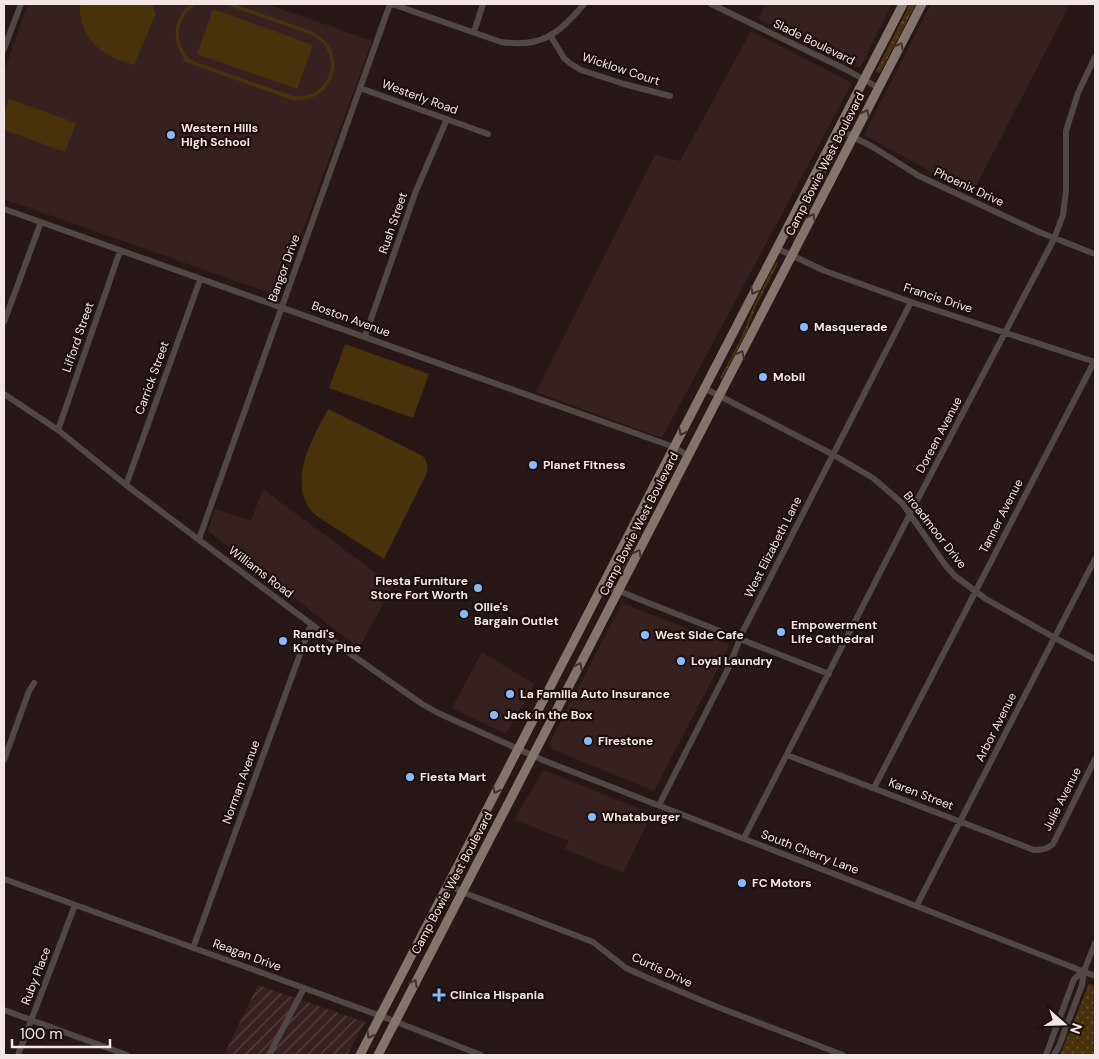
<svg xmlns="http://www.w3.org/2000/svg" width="1099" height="1059" font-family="'DM Sans',sans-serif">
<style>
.built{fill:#372120}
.industrial{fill:url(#industrial-furrows)}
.grass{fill:url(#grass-dots)}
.park{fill:#49310b}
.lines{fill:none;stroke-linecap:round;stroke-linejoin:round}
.minor{stroke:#504845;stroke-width:6}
.major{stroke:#83746d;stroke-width:9}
.oneway{stroke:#41322f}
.poi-dot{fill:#88bafc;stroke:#1d0f0e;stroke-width:2}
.labels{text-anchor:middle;stroke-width:4.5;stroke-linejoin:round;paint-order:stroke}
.street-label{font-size:12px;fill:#f3e7e6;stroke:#1d0f0e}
.poi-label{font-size:12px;font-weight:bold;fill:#f3e7e6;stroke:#1d0f0e;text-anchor:start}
</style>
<defs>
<pattern id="industrial-furrows" width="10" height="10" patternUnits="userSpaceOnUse" patternTransform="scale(1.25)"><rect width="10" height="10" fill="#372120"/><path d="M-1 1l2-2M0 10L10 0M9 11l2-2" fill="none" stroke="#544140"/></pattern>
<pattern id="grass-dots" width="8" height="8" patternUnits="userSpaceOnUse" patternTransform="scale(1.25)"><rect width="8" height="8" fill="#49310b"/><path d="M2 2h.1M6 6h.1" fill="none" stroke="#644f2f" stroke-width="1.8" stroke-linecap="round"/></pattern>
</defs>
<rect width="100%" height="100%" fill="#271817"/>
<path class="built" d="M28 4H267L372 41 279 296 4 199V71Z
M765 4H892L860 68 759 19Z
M931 4H1070L972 194 864 135Z
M751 31 852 83 662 438 536 392 655 155 680 161Z
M263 489 393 586 359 648 208 531 215 509 251 521Z
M622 603 730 645 654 791 552 749 550 742Z
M482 652 534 684 506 734 452 708Z
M546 771 652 814 623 873 565 849 569 841 514 820 542 772Z"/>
<path class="industrial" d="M258 985 365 1022 347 1055H224Z"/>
<path class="grass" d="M910 4H916L880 73 876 71Z
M836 147H838C823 178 810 208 794 239L793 238C808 207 820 177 836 147Z
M776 262 778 263 755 308 746 333 722 379 720 378 741 339 753 307Z
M672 463 674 464 644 521 636 544 621 574 619 573 636 539 643 519Z
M1089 984 1095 986V1055H1060Z"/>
<path class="park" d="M80 4H155L153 8 156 14 134 65C112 59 90 48 82 24 80 18 80 10 80 4Z
M191 4H198C174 16 172 47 195 62L293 96C332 101 346 50 310 34L224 4H234L311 31C351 49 336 104 292 100L183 61 184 58C171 40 173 18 191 4Z
M213 9 313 45 297 89 197 54Z
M9 99 76 123 65 152 4 130V114Z
M345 344 429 374 413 418 329 388Z
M328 409 421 455C428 460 429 467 426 475L384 559 318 517C283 489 312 439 328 409Z"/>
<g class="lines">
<path class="minor" d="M392 4 501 42C541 48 559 34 584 4
M711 4 845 69 879 88
M474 32 483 4
M550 35 564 58 571 64 581 70 624 84 670 96
M4 49 21 4
M360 88 488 134
M838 129 873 147 919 176 1039 232 1095 254
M4 209 674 447 688 456
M776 248 825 271 911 302 1095 362
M4 322 41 222
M365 336 416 191 447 119
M704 388 832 454 873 478 902 503 946 566 955 576 986 599 1055 638 1095 659
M4 394 58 430 126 485 355 657 422 704 438 713 545 761 1095 976
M58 430 120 251
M126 485 200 280
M199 539 390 4
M603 584 636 598 829 674
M787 755 1034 850C1042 850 1047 849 1053 844L1095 759
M4 760 29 691 34 683
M874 788 1094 362
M659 805 729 667 742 633 911 302
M744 838 910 514 1054 239 1063 215 1066 191V131L1078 93 1095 57
M4 879 381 1016 481 1055
M448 884 462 892 593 942 626 968 648 978 715 1006 843 1055
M917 905 1095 559
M193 948 311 624
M4 1010 127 1055
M18 1055 75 905
M269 1055 304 988
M1046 1055 1074 979 1084 971
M1054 1055 1059 1046 1082 985 1084 971 1095 943"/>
<path class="major" d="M360 1055 903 4
M378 1055 922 4"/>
</g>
<defs><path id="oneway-chevron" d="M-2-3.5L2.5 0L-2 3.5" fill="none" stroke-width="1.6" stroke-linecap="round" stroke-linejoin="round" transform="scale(1.25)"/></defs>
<g class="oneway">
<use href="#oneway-chevron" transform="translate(900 46) rotate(-63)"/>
<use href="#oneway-chevron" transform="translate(866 113) rotate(-63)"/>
<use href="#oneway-chevron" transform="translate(812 217) rotate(-63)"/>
<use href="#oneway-chevron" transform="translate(754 291) rotate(118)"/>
<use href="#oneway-chevron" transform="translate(741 354) rotate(-62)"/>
<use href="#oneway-chevron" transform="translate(682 432) rotate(117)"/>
<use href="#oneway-chevron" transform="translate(638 553) rotate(-63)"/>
<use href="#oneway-chevron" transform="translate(579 666) rotate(-63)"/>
<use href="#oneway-chevron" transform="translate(496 790) rotate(117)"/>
<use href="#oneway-chevron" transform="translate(414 983) rotate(-62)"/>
<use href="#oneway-chevron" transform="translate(370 1035) rotate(118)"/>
</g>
<g class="poi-dot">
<circle cx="171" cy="135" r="5"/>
<circle cx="804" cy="327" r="5"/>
<circle cx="763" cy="377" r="5"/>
<circle cx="533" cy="465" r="5"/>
<circle cx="478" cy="588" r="5"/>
<circle cx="464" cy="614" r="5"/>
<circle cx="781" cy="632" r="5"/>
<circle cx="645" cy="635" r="5"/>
<circle cx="283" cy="641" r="5"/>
<circle cx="681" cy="661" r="5"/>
<circle cx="510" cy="694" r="5"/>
<circle cx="494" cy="715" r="5"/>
<circle cx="588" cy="741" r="5"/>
<circle cx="410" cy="777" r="5"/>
<circle cx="592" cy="817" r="5"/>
<circle cx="742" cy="883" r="5"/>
<path d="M436.5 987.5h5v5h5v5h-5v5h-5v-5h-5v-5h5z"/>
</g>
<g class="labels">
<g class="street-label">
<text transform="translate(814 42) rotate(26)" y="4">Slade Boulevard</text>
<text transform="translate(621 69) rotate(18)" y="4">Wicklow Court</text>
<text transform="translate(420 97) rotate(20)" y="4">Westerly Road</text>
<text transform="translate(825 164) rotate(-63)" y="4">Camp Bowie West Boulevard</text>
<text transform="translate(969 187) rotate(25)" y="4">Phoenix Drive</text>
<text transform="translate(393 223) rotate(-71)" y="4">Rush Street</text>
<text transform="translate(284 268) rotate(-70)" y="4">Bangor Drive</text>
<text transform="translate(938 298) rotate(18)" y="4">Francis Drive</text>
<text transform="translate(351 319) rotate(20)" y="4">Boston Avenue</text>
<text transform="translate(78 337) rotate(-71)" y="4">Lifford Street</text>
<text transform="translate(152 378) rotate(-70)" y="4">Carrick Street</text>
<text transform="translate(939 435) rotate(-62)" y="4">Doreen Avenue</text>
<text transform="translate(1001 516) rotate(-63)" y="4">Tanner Avenue</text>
<text transform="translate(639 524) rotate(-63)" y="4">Camp Bowie West Boulevard</text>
<text transform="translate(935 530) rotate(52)" y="4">Broadmoor Drive</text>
<text transform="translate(773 547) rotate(-63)" y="4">West Elizabeth Lane</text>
<text transform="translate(261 572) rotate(37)" y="4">Williams Road</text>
<text transform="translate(996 727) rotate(-63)" y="4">Arbor Avenue</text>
<text transform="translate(241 782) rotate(-70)" y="4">Norman Avenue</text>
<text transform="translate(921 794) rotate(21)" y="4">Karen Street</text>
<text transform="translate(1062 799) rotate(-63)" y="4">Julie Avenue</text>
<text transform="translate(810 852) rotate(21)" y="4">South Cherry Lane</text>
<text transform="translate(452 883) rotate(-62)" y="4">Camp Bowie West Boulevard</text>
<text transform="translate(247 955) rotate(20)" y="4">Reagan Drive</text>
<text transform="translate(662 970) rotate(25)" y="4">Curtis Drive</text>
<text transform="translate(36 976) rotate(-69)" y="4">Ruby Place</text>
</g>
<g class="poi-label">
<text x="181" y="132">Western Hills<tspan x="181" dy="14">High School</tspan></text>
<text x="814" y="331">Masquerade</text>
<text x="773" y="381">Mobil</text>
<text x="543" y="469">Planet Fitness</text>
<text x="468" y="585" text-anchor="end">Fiesta Furniture<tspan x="468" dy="14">Store Fort Worth</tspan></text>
<text x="474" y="611">Ollie's<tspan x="474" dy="14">Bargain Outlet</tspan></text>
<text x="791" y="629">Empowerment<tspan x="791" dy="14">Life Cathedral</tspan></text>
<text x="293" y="638">Randi's<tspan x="293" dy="14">Knotty Pine</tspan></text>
<text x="655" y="639">West Side Cafe</text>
<text x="691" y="665">Loyal Laundry</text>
<text x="520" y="698">La Familia Auto Insurance</text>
<text x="504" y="719">Jack in the Box</text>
<text x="598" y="745">Firestone</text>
<text x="420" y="781">Fiesta Mart</text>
<text x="602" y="821">Whataburger</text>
<text x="752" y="887">FC Motors</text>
<text x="450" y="999">Clinica Hispania</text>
</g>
</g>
<rect width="1099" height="1059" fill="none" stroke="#f3e7e6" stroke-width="10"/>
<g transform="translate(1064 1024) rotate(110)" stroke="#1d0f0e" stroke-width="4" paint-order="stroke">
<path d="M0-4L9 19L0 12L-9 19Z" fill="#f3e7e6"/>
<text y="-8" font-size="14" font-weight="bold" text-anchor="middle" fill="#f3e7e6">N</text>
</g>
<path d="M12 1039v8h98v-8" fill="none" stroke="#f3e7e6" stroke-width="2.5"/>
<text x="20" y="1039" font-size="15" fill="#f3e7e6" stroke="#1d0f0e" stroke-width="4" paint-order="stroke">100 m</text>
</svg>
